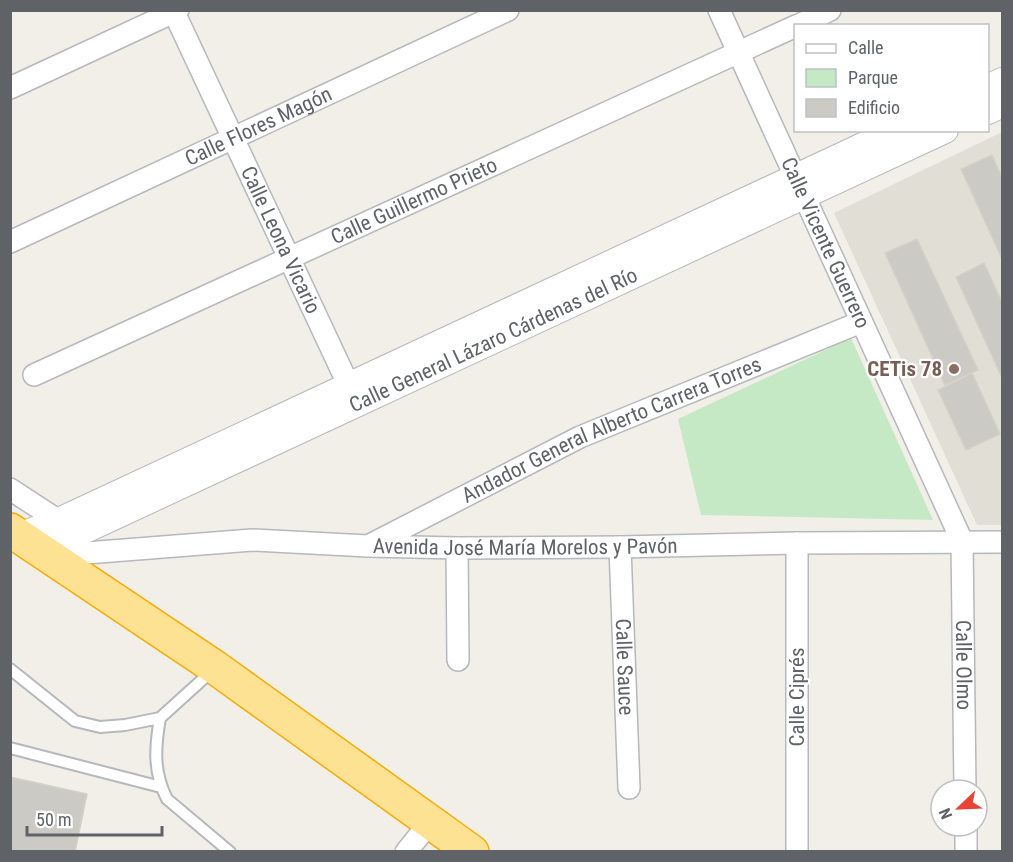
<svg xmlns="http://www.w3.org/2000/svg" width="1013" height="862" font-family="'Roboto Condensed',sans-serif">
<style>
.education{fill:#e1ded6}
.green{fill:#c5e8c5}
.building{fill:#cccac5;stroke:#d6d1c6;stroke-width:1.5}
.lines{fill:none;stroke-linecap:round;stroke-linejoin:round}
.service-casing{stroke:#b5b8bc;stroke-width:14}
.minor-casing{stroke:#b5b8bc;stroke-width:24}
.tertiary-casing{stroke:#b5b8bc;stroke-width:28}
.motorway-casing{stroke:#f9ab00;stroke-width:36}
.service{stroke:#fff;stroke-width:10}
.minor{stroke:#fff;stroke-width:21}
.tertiary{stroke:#fff;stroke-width:26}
.motorway{stroke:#fde293;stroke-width:33}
.education-dot{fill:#8d6e63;stroke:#fff;stroke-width:2}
.labels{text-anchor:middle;stroke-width:4.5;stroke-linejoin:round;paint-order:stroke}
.street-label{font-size:21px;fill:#5f6368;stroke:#fff}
.education-label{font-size:21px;font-weight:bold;fill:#785e54;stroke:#fff;text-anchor:end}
</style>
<rect width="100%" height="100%" fill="#f1efe8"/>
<path class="education" d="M1002 132V525H977L834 213Z"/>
<path class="green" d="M851 338 933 520 701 515 678 419Z"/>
<path class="building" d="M992 155 1002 178V259L961 169Z
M917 239 978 370 945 385 885 253Z
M984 263 1002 302V378L956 277Z
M972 373 1000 434 966 450 938 390Z
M10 777 87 794 75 852H10Z"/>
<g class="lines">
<defs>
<path id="service" d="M10 669 75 721 100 727 125 725 160 718 213 670
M160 718C155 747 153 772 167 799L230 852
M10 748 161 787"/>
<g id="minor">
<path id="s1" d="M173 10 356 401"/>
<path id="s2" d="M719 10 962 541 965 790"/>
<path d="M797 26 830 10"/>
<path d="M10 88 178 10"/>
<path id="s3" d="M10 242 508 10"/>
<path id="s4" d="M34 375 796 26"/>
<path d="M10 489 59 521 68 531"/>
<path id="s5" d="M370 545 580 437 861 322"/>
<path id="s6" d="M620 547 629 788"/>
<path d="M457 548 458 660"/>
<path id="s7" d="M48 556 252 540 368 546 457 548 620 547 797 543 1002 542"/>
<path d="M966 826V852"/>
<path d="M406 852 431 821"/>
<path d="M797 852V543"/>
</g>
<g id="tertiary">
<path d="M988 88 1002 81"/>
<path d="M988 111 1002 104"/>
<path d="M19 536 59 521 897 130"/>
<path id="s8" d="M40 551 945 130"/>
</g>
<path id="motorway" d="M10 530 216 668 472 852"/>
</defs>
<use href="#service" class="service-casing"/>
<use href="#minor" class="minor-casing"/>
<use href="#tertiary" class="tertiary-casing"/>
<use href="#motorway" class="motorway-casing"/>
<use href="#service" class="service"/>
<use href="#minor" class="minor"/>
<use href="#tertiary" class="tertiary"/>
<use href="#motorway" class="motorway"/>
</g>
<circle class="education-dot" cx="954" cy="369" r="6"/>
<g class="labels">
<g class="street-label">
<text dy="7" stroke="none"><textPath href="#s3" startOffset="274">Calle Flores Magón</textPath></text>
<text dy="7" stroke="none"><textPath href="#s4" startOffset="418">Calle Guillermo Prieto</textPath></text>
<text dy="7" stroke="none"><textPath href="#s1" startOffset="254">Calle Leona Vicario</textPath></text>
<text dy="7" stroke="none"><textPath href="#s2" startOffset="256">Calle Vicente Guerrero</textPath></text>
<text dy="7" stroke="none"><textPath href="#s8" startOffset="500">Calle General Lázaro Cárdenas del Río</textPath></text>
<text dy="7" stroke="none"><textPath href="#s5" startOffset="268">Andador General Alberto Carrera Torres</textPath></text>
<text dy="7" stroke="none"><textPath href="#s7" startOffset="478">Avenida José María Morelos y Pavón</textPath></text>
<text dy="7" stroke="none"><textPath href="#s2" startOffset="708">Calle Olmo</textPath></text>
<text dy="7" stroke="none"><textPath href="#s6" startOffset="120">Calle Sauce</textPath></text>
<text transform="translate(797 697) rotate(-90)" y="7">Calle Ciprés</text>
</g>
<g class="education-label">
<text x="942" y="376">CETis 78</text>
</g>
</g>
<rect width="1013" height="862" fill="none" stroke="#5f6368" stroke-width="24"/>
<rect x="794" y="24" width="195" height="108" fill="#ffffff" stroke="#bfc1c3" stroke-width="1.5"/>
<rect x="806" y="44" width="30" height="9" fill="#ffffff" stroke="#bfc1c3" stroke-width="1.5"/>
<text x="848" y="54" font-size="18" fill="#5f6368">Calle</text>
<rect x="806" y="69" width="30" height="18" fill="#c5e8c5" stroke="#bfc1c3" stroke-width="1.5"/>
<text x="848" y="84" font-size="18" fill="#5f6368">Parque</text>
<rect x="806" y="99" width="30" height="18" fill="#cccac5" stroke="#bfc1c3" stroke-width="1.5"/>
<text x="848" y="114" font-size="18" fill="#5f6368">Edificio</text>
<g transform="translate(959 808) rotate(247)"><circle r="28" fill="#ffffff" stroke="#bfc1c3" stroke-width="1.5"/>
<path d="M0-4.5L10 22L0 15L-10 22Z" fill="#ea4335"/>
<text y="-9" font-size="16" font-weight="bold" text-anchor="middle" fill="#5f6368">N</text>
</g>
<path d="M27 826v9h135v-9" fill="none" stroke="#5f6368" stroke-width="3"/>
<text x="36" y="826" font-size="18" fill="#5f6368" stroke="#ffffff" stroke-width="4.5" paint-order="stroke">50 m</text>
</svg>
